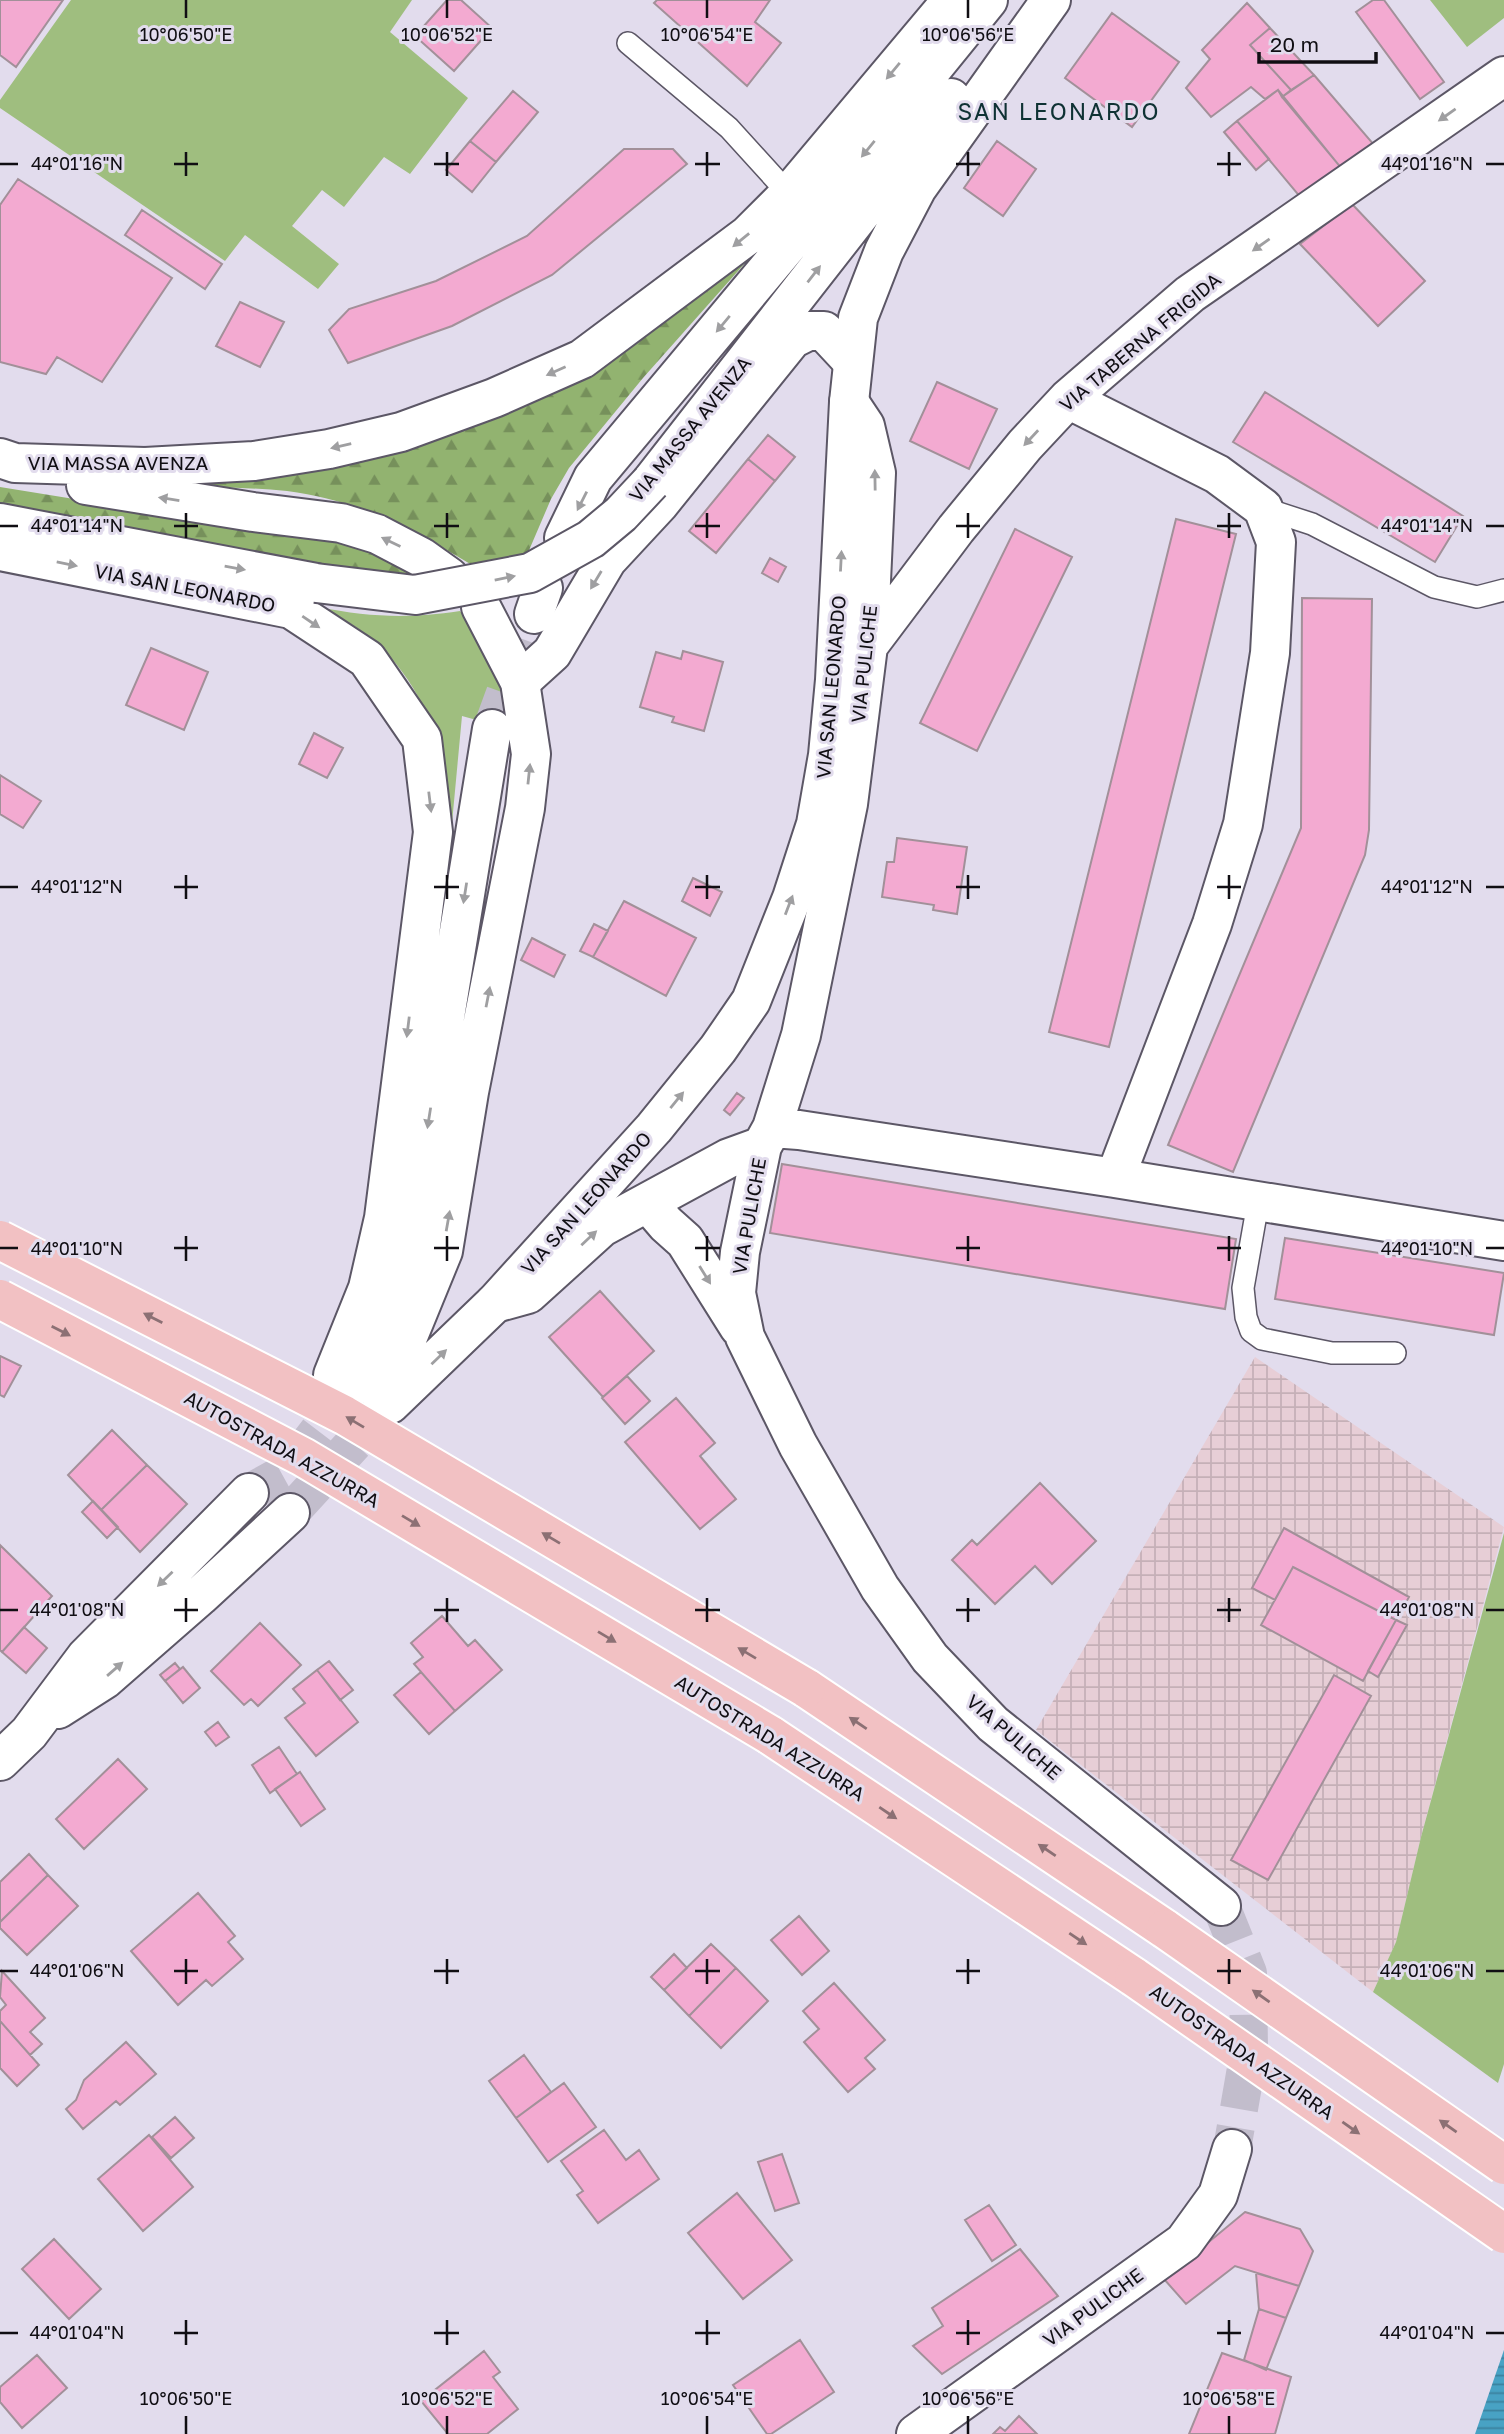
<svg xmlns="http://www.w3.org/2000/svg" width="1504" height="2434" font-family="'Golos Text',sans-serif">
<style>
.industrial{fill:url(#industrial-grid)}
.grass{fill:#9fbe7f}
.forest{fill:url(#forest-firs)}
.water{fill:url(#water-rules)}
.building{fill:#f3aad1;stroke:#a29099;stroke-width:2}
.lines{fill:none;stroke-linecap:round;stroke-linejoin:round}
.minor-tunnel{stroke:#c2bdcc;stroke-width:38;stroke-dasharray:38 19;stroke-linecap:butt}
.secondary-tunnel{stroke:#c2bdcc;stroke-width:38;stroke-dasharray:38 19;stroke-linecap:butt}
.service-casing{stroke:#5c5766;stroke-width:24}
.minor-casing{stroke:#5c5766;stroke-width:42}
.secondary-casing{stroke:#5c5766;stroke-width:42}
.motorway-casing{stroke:#fff;stroke-width:42}
.service{stroke:#fff;stroke-width:21}
.minor{stroke:#fff;stroke-width:38}
.secondary{stroke:#fff;stroke-width:38}
.motorway{stroke:#f2c1c3;stroke-width:38}
.secondary-bridge-casing{stroke:#5c5766;stroke-width:42;stroke-linecap:butt}
.motorway-bridge-casing{stroke:#fff;stroke-width:42;stroke-linecap:butt}
.secondary-bridge{stroke:#fff;stroke-width:38}
.motorway-bridge{stroke:#f2c1c3;stroke-width:38}
.oneway{fill:#9f9fa1}
.oneway2{fill:#8c7074}
.ticks{fill:none;stroke:#100e13;stroke-width:2.5}
.labels{text-anchor:middle;stroke-width:6;stroke-linejoin:round;paint-order:stroke}
.street-label{font-size:19px;fill:#100e13;stroke:#e2dced}
.quarter-label{font-size:23px;letter-spacing:2px;fill:#0f3234;stroke:#e2dced}
.ticks-label{font-size:18px;text-anchor:middle;fill:#100e13;stroke:#e2dced;stroke-width:6;stroke-linejoin:round;paint-order:stroke}
</style>
<defs>
<pattern id="industrial-grid" width="8" height="8" patternUnits="userSpaceOnUse" patternTransform="scale(1.75)"><rect width="8" height="8" fill="#e7ced6"/><path d="M0 4h8M4 0v8" fill="none" stroke="#c5b0b7"/></pattern>
<pattern id="forest-firs" width="22" height="20" patternUnits="userSpaceOnUse" patternTransform="scale(1.75)"><rect width="22" height="20" fill="#92b370"/><path d="M5 1l3.5 6h-7zM16 11l3.5 6h-7z" fill="#76905b"/></pattern>
<pattern id="water-rules" width="6" height="5" patternUnits="userSpaceOnUse" patternTransform="scale(1.75)"><rect width="6" height="5" fill="#48a2c4"/><path d="M0 2.5h6" fill="none" stroke="#3b829e"/></pattern>
</defs>
<rect width="100%" height="100%" fill="#e2dced"/>
<path class="industrial" d="M1255 1357 1504 1527 1421 1837 1396 1942 1373 1992 1036 1730Z"/>
<path class="grass" d="M71 0H412L390 32 468 98 410 174 384 157 344 207 322 190 292 226 339 264 318 289 245 235 225 261 0 108V100Z
M1430 0H1504V18L1467 47Z
M317 607C371 617 406 619 460 611L486 649 509 709 513 730 462 716 452 823C445 746 423 674 356 627 344 619 330 614 317 607Z
M1504 1533V2064L1498 2083 1373 1992 1396 1942 1421 1837Z"/>
<path class="forest" d="M778 226 643 378 569 468 551 499 527 555 480 570C418 532 360 500 287 491 250 487 211 488 174 485 226 477 279 468 331 460 357 455 384 454 409 447 549 408 676 328 778 226Z
M0 487 352 544 425 577 393 581 0 513Z"/>
<path class="water" d="M1504 2350V2434H1475Z"/>
<path class="building" d="M0 0H63L16 67 0 55Z
M447 0H461L492 28 454 71 415 36Z
M657 0H770L755 22 781 43 747 86 654 3Z
M1373 0H1384L1444 82 1420 99 1356 12Z
M1247 3 1270 28 1250 45 1291 90 1282 97 1278 90 1265 99 1251 87 1211 117 1186 88 1210 59 1202 50Z
M1112 13 1179 62 1132 127 1065 78Z
M1270 28 1314 75 1291 90 1250 45Z
M1314 75 1375 146 1342 169 1282 97Z
M1278 90 1342 169 1301 198 1237 121Z
M513 91 538 112 496 162 470 141Z
M1237 121 1269 159 1256 170 1224 132Z
M470 141 496 162 472 192 446 170Z
M997 141 1036 169 1003 216 964 188Z
M624 149H673L687 164 552 275 452 326 348 363 329 330 349 309 436 281 527 236Z
M18 179 172 278 102 382 57 357 46 374 0 362V205Z
M1352 204 1425 281 1378 326 1300 244Z
M142 210 222 264 205 289 125 235Z
M240 302 284 322 260 367 216 346Z
M937 382 997 409 969 469 910 441Z
M1265 392 1463 516 1435 562 1233 442Z
M768 435 795 457 775 481 748 459Z
M748 459 775 481 716 553 689 531Z
M1176 519 1236 534 1109 1047 1049 1032Z
M1015 529 1072 557 977 751 920 723Z
M770 558 786 567 778 582 762 573Z
M1302 598 1372 599 1369 830 1365 855 1233 1172 1168 1145 1301 828Z
M151 648 208 672 184 730 126 705Z
M683 651 723 662 704 731 672 722 674 717 640 707 656 652 681 659Z
M314 733 343 748 327 778 299 764Z
M0 775 41 801 23 828 0 814Z
M897 838 967 847 957 914 933 910 934 905 882 897 887 862H894Z
M693 878 722 892 710 916 682 901Z
M624 901 696 938 666 996 593 957Z
M594 924 608 931 593 957 580 951Z
M532 938 565 955 554 977 521 960Z
M737 1093 744 1098 730 1115 724 1110Z
M782 1164 1236 1239 1225 1309 770 1233Z
M1285 1238 1504 1273 1494 1335 1275 1299Z
M600 1291 654 1351 603 1397 549 1337Z
M0 1356 21 1366 4 1397 0 1395Z
M627 1376 650 1401 625 1424 602 1398Z
M676 1398 715 1443 700 1456 736 1499 700 1529 625 1442Z
M112 1430 147 1465 101 1510 68 1475Z
M147 1465 187 1504 140 1552 101 1510Z
M1040 1483 1096 1541 1052 1584 1035 1566 995 1604 952 1560 972 1540 977 1545Z
M93 1501 118 1527 107 1538 82 1512Z
M1284 1528 1409 1597 1396 1620 1293 1567 1275 1600 1252 1588Z
M0 1545 52 1596 2 1652 0 1650Z
M1293 1567 1396 1620 1363 1681 1261 1625Z
M442 1616 468 1646 475 1640 502 1670 455 1711 414 1664 423 1657 411 1643Z
M1396 1620 1407 1625 1378 1677 1368 1671Z
M260 1623 301 1665 258 1706 251 1699 244 1705 211 1671Z
M24 1627 47 1648 26 1673 2 1652Z
M329 1661 353 1690 340 1700 317 1670Z
M175 1663 180 1669 165 1681 160 1675Z
M183 1667 200 1688 183 1703 165 1681Z
M317 1670 358 1722 316 1756 285 1718 305 1703 293 1689Z
M421 1672 455 1711 429 1734 394 1695Z
M1334 1675 1371 1696 1268 1880 1231 1860Z
M218 1722 229 1737 216 1746 205 1732Z
M279 1747 297 1774 270 1793 252 1765Z
M118 1759 147 1789 84 1849 56 1819Z
M300 1772 325 1809 301 1826 275 1789Z
M29 1854 48 1875 0 1922V1882Z
M48 1875 78 1906 27 1955 0 1928V1922Z
M198 1893 235 1936 228 1942 243 1959 212 1986 206 1980 178 2005 131 1951Z
M799 1916 829 1951 802 1975 771 1940Z
M711 1944 736 1968 689 2016 664 1990Z
M674 1954 687 1968 664 1990 651 1977Z
M736 1968 768 2001 721 2048 689 2016Z
M2 1971 45 2018 30 2032 42 2044 30 2055 0 2021V2011L6 2005 0 1997Z
M834 1983 885 2040 865 2058 875 2069 848 2092 804 2042 819 2029 803 2011Z
M0 2021 39 2065 17 2086 0 2068Z
M126 2042 156 2074 120 2105 116 2101 83 2129 66 2109 76 2100 84 2080Z
M524 2055 551 2092 516 2118 489 2081Z
M564 2083 596 2127 548 2162 516 2118Z
M175 2117 194 2138 171 2158 152 2137Z
M604 2130 626 2160 639 2150 659 2179 598 2223 577 2195 583 2191 561 2161Z
M149 2135 193 2187 143 2231 98 2179Z
M782 2154 799 2203 775 2211 758 2162Z
M737 2193 792 2260 743 2299 688 2233Z
M989 2205 1016 2245 992 2261 965 2220Z
M1245 2212 1300 2229 1313 2251 1299 2286 1235 2266 1186 2304 1164 2279Z
M54 2239 101 2289 69 2319 22 2269Z
M1020 2249 1058 2296 942 2374 913 2346 943 2326 932 2308Z
M1256 2273 1299 2286 1286 2318 1259 2309Z
M1259 2309 1286 2318 1266 2370 1244 2360Z
M800 2340 834 2392 771 2434H767L733 2385Z
M484 2351 500 2372 493 2377 518 2409 487 2434H448L421 2401Z
M1222 2353 1291 2377 1275 2434H1189Z
M37 2355 67 2388 22 2428 0 2402V2387Z
M1019 2416 1037 2434H993L1000 2427 1005 2431Z"/>
<g class="lines">
<path class="minor-tunnel" d="M1221 1906 1248 1973 1249 2051 1232 2149"/>
<path class="secondary-tunnel" d="M492 729 534 614
M249 1493 287 1472 352 1387
M290 1513 388 1406"/>
<defs>
<path id="service" d="M628 43 729 128 789 194
M1263 508 1312 524 1434 587 1477 597 1504 590
M1258 1203 1243 1288 1246 1317 1251 1331 1262 1339 1332 1353H1395"/>
<path id="minor" d="M849 402 865 426 876 473 868 646 848 804 801 1035 772 1128 762 1146 740 1252 736 1293 745 1337 798 1445 880 1588 930 1658 993 1724 1221 1906
M868 646 956 529 1025 445 1068 399 1190 294 1504 76
M520 682 552 653 607 560 659 504 792 339 808 331H824L852 361
M772 1128 799 1130 1115 1178 1212 924 1243 824 1270 653 1276 542 1263 508 1217 474 1068 399
M1115 1178 1504 1241
M648 1203 666 1224 685 1241 739 1327
M495 1303 528 1294 602 1227 729 1158 762 1146
M916 2434 1184 2242 1218 2195 1232 2149"/>
<path id="secondary" d="M0 458 15 463 145 467 254 461 329 449 401 432 494 398 582 359 748 235 789 194 952 0
M651 482 951 98
M86 485 253 512 341 523 377 534 421 557 449 577
M0 523 316 583
M564 538 593 478 828 197 988 0
M0 551 291 609 367 659 422 739 433 832 384 1218 368 1288 333 1375
M534 614 543 588
M352 1387 361 1374 400 1293 492 729
M382 1400 443 1251 469 1092 525 808 531 754 520 682 481 607
M390 1404 495 1303 654 1128 718 1049 751 1001 792 898 816 824 828 755 835 680 849 402 858 318 884 251 917 188 1051 0
M58 1709 105 1679 200 1596 290 1513
M0 1761 29 1733 86 1657 249 1493"/>
<path id="motorway" d="M806 1688 1165 1929
M770 1735 1134 1977"/>
</defs>
<use href="#service" class="service-casing"/>
<use href="#minor" class="minor-casing"/>
<use href="#secondary" class="secondary-casing"/>
<use href="#motorway" class="motorway-casing"/>
<use href="#service" class="service"/>
<use href="#minor" class="minor"/>
<use href="#secondary" class="secondary"/>
<use href="#motorway" class="motorway"/>
<defs>
<path id="secondary-bridge" d="M316 583 415 595 530 573 591 539 621 514 651 482"/>
<path id="motorway-bridge" d="M0 1240 344 1415 806 1688
M0 1299 303 1457 770 1735
M1165 1929 1504 2165
M1134 1977 1504 2234"/>
</defs>
<use href="#secondary-bridge" class="secondary-bridge-casing"/>
<use href="#motorway-bridge" class="motorway-bridge-casing"/>
<use href="#secondary-bridge" class="secondary-bridge"/>
<use href="#motorway-bridge" class="motorway-bridge"/>
</g>
<defs><path id="oneway-solid" d="M-6-.8H1V-3.2L6.5 0L1 3.2V.8H-6Z" transform="scale(1.75)"/></defs>
<g class="oneway">
<use href="#oneway-solid" transform="translate(893 71) rotate(130)"/>
<use href="#oneway-solid" transform="translate(1447 115) rotate(145)"/>
<use href="#oneway-solid" transform="translate(868 149) rotate(129)"/>
<use href="#oneway-solid" transform="translate(741 240) rotate(141)"/>
<use href="#oneway-solid" transform="translate(1261 245) rotate(145)"/>
<use href="#oneway-solid" transform="translate(814 274) rotate(-52)"/>
<use href="#oneway-solid" transform="translate(723 324) rotate(130)"/>
<use href="#oneway-solid" transform="translate(556 371) rotate(156)"/>
<use href="#oneway-solid" transform="translate(1031 438) rotate(133)"/>
<use href="#oneway-solid" transform="translate(341 446) rotate(167)"/>
<use href="#oneway-solid" transform="translate(875 480) rotate(-91)"/>
<use href="#oneway-solid" transform="translate(169 499) rotate(-171)"/>
<use href="#oneway-solid" transform="translate(582 501) rotate(117)"/>
<use href="#oneway-solid" transform="translate(391 542) rotate(-154)"/>
<use href="#oneway-solid" transform="translate(841 561) rotate(-87)"/>
<use href="#oneway-solid" transform="translate(67 564) rotate(11)"/>
<use href="#oneway-solid" transform="translate(235 568) rotate(10)"/>
<use href="#oneway-solid" transform="translate(505 578) rotate(-11)"/>
<use href="#oneway-solid" transform="translate(596 580) rotate(121)"/>
<use href="#oneway-solid" transform="translate(311 622) rotate(34)"/>
<use href="#oneway-solid" transform="translate(529 774) rotate(-84)"/>
<use href="#oneway-solid" transform="translate(430 802) rotate(83)"/>
<use href="#oneway-solid" transform="translate(465 893) rotate(99)"/>
<use href="#oneway-solid" transform="translate(789 905) rotate(-69)"/>
<use href="#oneway-solid" transform="translate(488 997) rotate(-79)"/>
<use href="#oneway-solid" transform="translate(408 1027) rotate(97)"/>
<use href="#oneway-solid" transform="translate(677 1100) rotate(-51)"/>
<use href="#oneway-solid" transform="translate(429 1118) rotate(99)"/>
<use href="#oneway-solid" transform="translate(448 1221) rotate(-80)"/>
<use href="#oneway-solid" transform="translate(589 1238) rotate(-43)"/>
<use href="#oneway-solid" transform="translate(705 1275) rotate(58)"/>
<use href="#oneway-solid" transform="translate(439 1357) rotate(-44)"/>
<use href="#oneway-solid" transform="translate(165 1579) rotate(136)"/>
<use href="#oneway-solid" transform="translate(115 1669) rotate(-41)"/>
</g>
<g class="oneway2">
<use href="#oneway-solid" transform="translate(153 1318) rotate(-153)"/>
<use href="#oneway-solid" transform="translate(61 1331) rotate(27)"/>
<use href="#oneway-solid" transform="translate(355 1422) rotate(-149)"/>
<use href="#oneway-solid" transform="translate(411 1521) rotate(31)"/>
<use href="#oneway-solid" transform="translate(551 1538) rotate(-149)"/>
<use href="#oneway-solid" transform="translate(607 1637) rotate(31)"/>
<use href="#oneway-solid" transform="translate(747 1653) rotate(-149)"/>
<use href="#oneway-solid" transform="translate(858 1723) rotate(-146)"/>
<use href="#oneway-solid" transform="translate(888 1813) rotate(34)"/>
<use href="#oneway-solid" transform="translate(1047 1850) rotate(-146)"/>
<use href="#oneway-solid" transform="translate(1078 1939) rotate(34)"/>
<use href="#oneway-solid" transform="translate(1261 1996) rotate(-145)"/>
<use href="#oneway-solid" transform="translate(1448 2126) rotate(-145)"/>
<use href="#oneway-solid" transform="translate(1351 2128) rotate(35)"/>
</g>
<path class="ticks" d="M186 0V18M447 0V18M707 0V18M968 0V18M186 152V176M447 152V176M707 152V176M968 152V176M1229 152V176M0 164H18M174 164H198M434 164H459M695 164H720M956 164H980M1217 164H1241M1486 164H1504M186 513V538M447 513V538M707 513V538M968 513V538M1229 513V538M0 526H18M174 526H198M434 526H459M695 526H720M956 526H980M1217 526H1241M1486 526H1504M186 875V899M447 875V899M707 875V899M968 875V899M1229 875V899M0 887H18M174 887H198M434 887H459M695 887H720M956 887H980M1217 887H1241M1486 887H1504M186 1236V1261M447 1236V1261M707 1236V1261M968 1236V1261M1229 1236V1261M0 1248H18M174 1248H198M434 1248H459M695 1248H720M956 1248H980M1217 1248H1241M1486 1248H1504M186 1598V1622M447 1598V1622M707 1598V1622M968 1598V1622M1229 1598V1622M0 1610H18M174 1610H198M434 1610H459M695 1610H720M956 1610H980M1217 1610H1241M1486 1610H1504M186 1959V1984M447 1959V1984M707 1959V1984M968 1959V1984M1229 1959V1984M0 1971H18M174 1971H198M434 1971H459M695 1971H720M956 1971H980M1217 1971H1241M1486 1971H1504M186 2320V2345M447 2320V2345M707 2320V2345M968 2320V2345M1229 2320V2345M0 2333H18M174 2333H198M434 2333H459M695 2333H720M956 2333H980M1217 2333H1241M1486 2333H1504M186 2416V2434M447 2416V2434M707 2416V2434M968 2416V2434M1229 2416V2434"/>
<g class="labels">
<g class="street-label">
<text transform="translate(1140 342) rotate(-40)" y="7">VIA TABERNA FRIGIDA</text>
<text transform="translate(690 429) rotate(-51)" y="7">VIA MASSA AVENZA</text>
<text x="118" y="470">VIA MASSA AVENZA</text>
<text transform="translate(185 588) rotate(11)" y="7">VIA SAN LEONARDO</text>
<text transform="translate(864 664) rotate(-84)" y="7">VIA PULICHE</text>
<text transform="translate(831 687) rotate(-85)" y="7">VIA SAN LEONARDO</text>
<text transform="translate(586 1203) rotate(-48)" y="7">VIA SAN LEONARDO</text>
<text transform="translate(749 1216) rotate(-80)" y="7">VIA PULICHE</text>
<text transform="translate(282 1449) rotate(29)" y="7">AUTOSTRADA AZZURRA</text>
<text transform="translate(1014 1737) rotate(41)" y="7">VIA PULICHE</text>
<text transform="translate(770 1738) rotate(32)" y="7">AUTOSTRADA AZZURRA</text>
<text transform="translate(1242 2052) rotate(35)" y="7">AUTOSTRADA AZZURRA</text>
<text transform="translate(1093 2307) rotate(-36)" y="7">VIA PULICHE</text>
</g>
<g class="quarter-label">
<text x="1059" y="120">SAN LEONARDO</text>
</g>
</g>
<g class="ticks-label">
<text x="186" y="41">10°06'50"E</text>
<text x="447" y="41">10°06'52"E</text>
<text x="707" y="41">10°06'54"E</text>
<text x="968" y="41">10°06'56"E</text>
<text x="77" y="170">44°01'16"N</text>
<text x="1427" y="170">44°01'16"N</text>
<text x="77" y="532">44°01'14"N</text>
<text x="1427" y="532">44°01'14"N</text>
<text x="77" y="893">44°01'12"N</text>
<text x="1427" y="893">44°01'12"N</text>
<text x="77" y="1255">44°01'10"N</text>
<text x="1427" y="1255">44°01'10"N</text>
<text x="77" y="1616">44°01'08"N</text>
<text x="1427" y="1616">44°01'08"N</text>
<text x="77" y="1977">44°01'06"N</text>
<text x="1427" y="1977">44°01'06"N</text>
<text x="77" y="2339">44°01'04"N</text>
<text x="1427" y="2339">44°01'04"N</text>
<text x="186" y="2405">10°06'50"E</text>
<text x="447" y="2405">10°06'52"E</text>
<text x="707" y="2405">10°06'54"E</text>
<text x="968" y="2405">10°06'56"E</text>
<text x="1229" y="2405">10°06'58"E</text>
</g>
<path d="M1259 52v10h117v-10" fill="none" stroke="#100e13" stroke-width="3.5"/>
<text x="1270" y="52" font-size="21" fill="#100e13" stroke="#e2dced" stroke-width="5" paint-order="stroke">20 m</text>
</svg>
